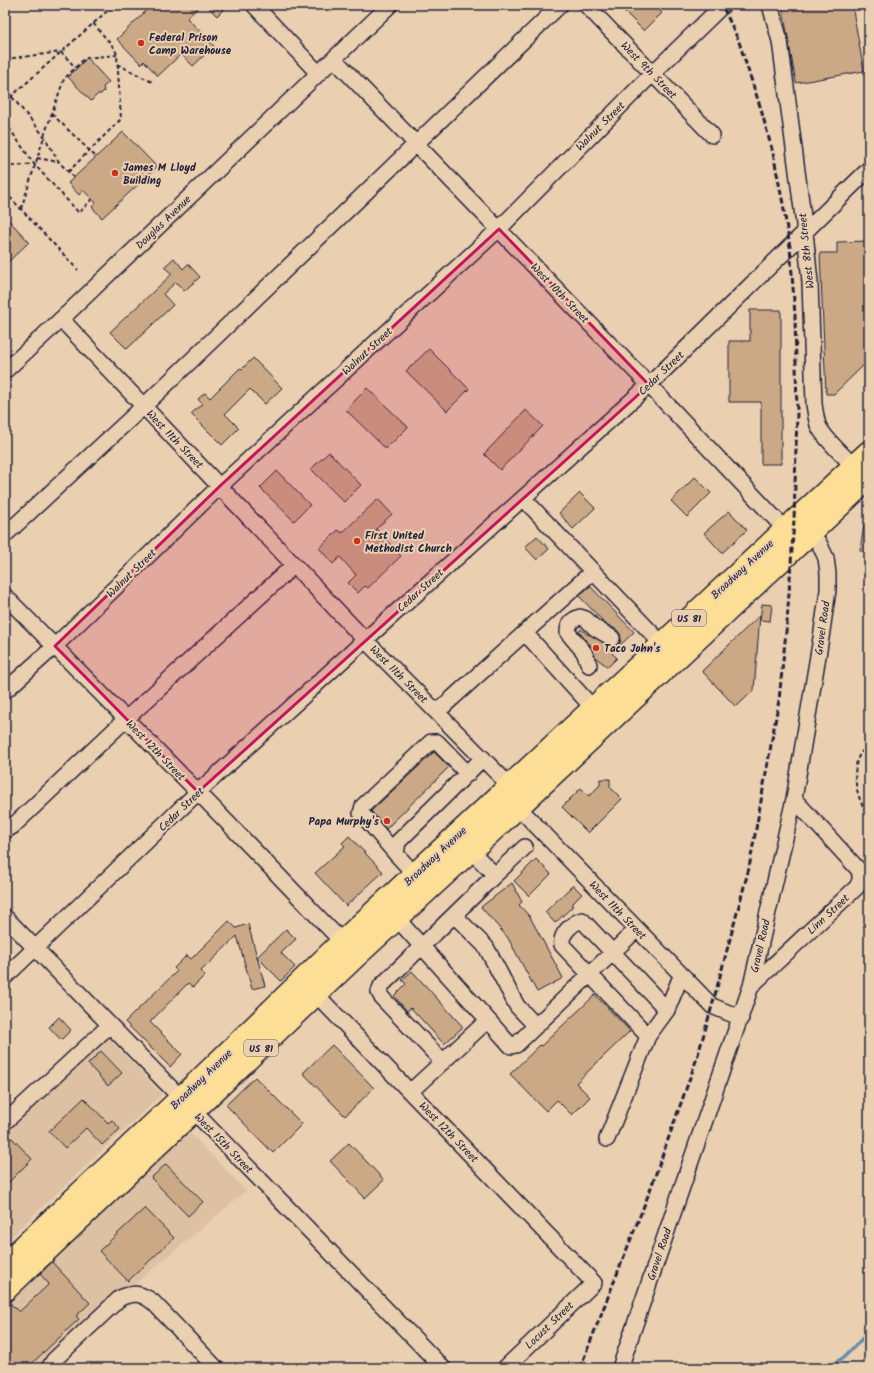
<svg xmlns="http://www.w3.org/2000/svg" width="874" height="1373" font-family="Kalam,sans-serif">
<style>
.built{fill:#ddc1a2}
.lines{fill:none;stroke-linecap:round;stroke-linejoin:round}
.stream{stroke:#648da9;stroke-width:3.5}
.building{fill:#cba986;stroke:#22223b}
.minor-casing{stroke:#22223b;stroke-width:18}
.highway-casing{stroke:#22223b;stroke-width:25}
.path{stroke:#22223b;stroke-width:2;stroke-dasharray:4 3;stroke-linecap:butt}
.minor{stroke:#eacfb1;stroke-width:15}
.highway{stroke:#fcde96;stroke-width:22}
.rail{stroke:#22223b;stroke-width:3;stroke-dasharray:6 3;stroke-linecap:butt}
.marked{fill:#c2185b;fill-opacity:0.2;stroke:#c2185b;stroke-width:3;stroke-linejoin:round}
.poi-dot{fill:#c8321e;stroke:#eacfb1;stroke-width:1.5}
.labels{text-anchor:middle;stroke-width:4;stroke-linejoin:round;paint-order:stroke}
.shield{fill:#eacfb1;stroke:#5e565e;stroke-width:1}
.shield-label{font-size:10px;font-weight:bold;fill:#22223b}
.poi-label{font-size:11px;font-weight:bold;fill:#22223b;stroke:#eacfb1;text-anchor:start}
.street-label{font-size:11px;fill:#22223b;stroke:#eacfb1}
</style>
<rect width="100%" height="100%" fill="#eacfb1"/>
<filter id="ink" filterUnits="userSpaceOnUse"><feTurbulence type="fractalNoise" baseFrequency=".025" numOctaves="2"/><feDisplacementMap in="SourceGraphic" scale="8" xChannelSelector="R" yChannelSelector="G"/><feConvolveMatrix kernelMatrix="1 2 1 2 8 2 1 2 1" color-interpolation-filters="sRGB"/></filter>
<g filter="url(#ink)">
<path class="built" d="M108 1037 162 1094 5 1242V1134Z
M186 1129 246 1191 141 1279 45 1368H5V1296Z"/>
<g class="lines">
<path class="stream" d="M825 1368 843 1358 869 1332"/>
</g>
<path class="building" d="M152 5H201L187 18 214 46 193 66 181 54 158 76 144 61 141 64 117 39Z
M206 5H228L217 16Z
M618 5H654L662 13 644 31Z
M782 5H852L864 71 796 83Z
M87 58 109 82 103 87 104 91 101 94H98L91 101 68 77Z
M123 132 157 167 102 218 92 207 96 203 83 190 79 195 68 183Z
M5 216 29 242 5 265Z
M869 241V360L834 394H826L820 253H837V242Z
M174 258 183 269 188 264 200 277 184 291 176 282 163 294 173 305 127 349 110 332 172 274 164 267Z
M750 310H781V464H761V402H729V341H750Z
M429 349 469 389 447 411 406 371Z
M253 358 282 388 265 404 250 389 225 414 239 428 222 445 191 414 202 404 198 399 205 393 210 398 240 368 242 369Z
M367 388 408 427 386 449 346 410Z
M526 410 543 426 500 470 484 454Z
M329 452 361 485 344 502 311 469Z
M277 471 310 505 294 521 260 488Z
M695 477 711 493 687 517 671 501Z
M580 493 595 508 573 529 559 513Z
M378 499 392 514 376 529 401 556 368 588 365 586 358 593 348 583 356 575 340 557 333 564 319 548 338 530 342 533Z
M729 511 747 530 722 553 704 533Z
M864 524H869V552L860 551Z
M537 536 549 549 537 560 525 547Z
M590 586 634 632 612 653 617 658 608 667 596 658 591 646 579 632 581 629 588 635 589 634 612 647 617 646 620 643 621 638 620 634 617 630 601 621 602 620 579 596Z
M762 604 772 605 770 621 760 620Z
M760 615 754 690 736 707 702 671Z
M434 752 449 767 386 829 371 811Z
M600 779H610V787L622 799 588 833 562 807 581 788 589 796 600 785Z
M349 836 383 872 346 906 315 873 345 846 342 843Z
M536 859 551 874 529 896 514 881Z
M512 883 522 902 519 905 530 917 563 978 537 992 508 938 481 907Z
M573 885 582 894 571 905 573 906 555 923 545 912Z
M229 921 236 928 248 924 265 986 252 989 237 936 201 971 205 975 193 987 188 983 150 1022 182 1054 170 1067 125 1022 177 971 174 968 187 955 191 959Z
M286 929 296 939 281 953 295 967 281 981 257 957Z
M412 971 463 1027 444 1044 411 1008 407 1011 394 996 406 984 402 980Z
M595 995 630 1031 576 1083 590 1097 572 1115 557 1100 546 1111 510 1074 540 1045 541 1046Z
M59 1017 71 1030 61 1040 49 1027Z
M332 1045 374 1088 345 1116 303 1073Z
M101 1051 122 1073 108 1086 88 1064Z
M255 1077 302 1124 273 1153 226 1105Z
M84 1098 108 1123 112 1120 120 1129 102 1145 86 1128 65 1148 49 1131Z
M12 1138 32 1159 5 1186V1145Z
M349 1143 384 1180 365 1198 330 1161Z
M166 1164 203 1202 188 1216 151 1178Z
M145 1208 174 1238 128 1281 99 1251Z
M52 1262 90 1303 76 1316 79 1319 27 1368H5V1302H9L19 1312 49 1284 40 1274Z"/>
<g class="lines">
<defs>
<path id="minor" d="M254 5 318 73
M586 5 712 135
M770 5 780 41 805 232 810 282 814 404C815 411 816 418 818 425 824 439 849 461 860 472
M334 59 649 385 785 529
M61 319 365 640 510 786 518 807 712 1006 741 1018
M5 371 70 311 390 5
M523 498 662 644
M5 535 144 406 560 5
M5 596 198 792 349 949
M525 633 593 708
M589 665 584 652 568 633C568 624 571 620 580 617L586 619 595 628 612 638
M5 691 55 646 220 486 499 229 653 73 723 5
M437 712 592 572
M5 831 13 826 126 719 294 565
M396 854 361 813 363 806 431 742H437L468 774
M495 875 525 847
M421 881 396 854 398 842 483 758
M391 912 488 1020 410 1092
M454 915 486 947 517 1006 536 1026
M5 917 443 1368
M5 977 198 792 365 640 649 385 869 169
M751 986 857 887C861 880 861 875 858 869L794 799
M310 988 594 1283 505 1368
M667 1010 582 920C572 923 560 934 562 945L648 1036 667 1010 679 981 684 977
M488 1020 511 1046 516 1045 637 929
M443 1062 382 998 379 992 381 986 495 875 464 844
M5 1122 110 1025
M607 1139 648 1036
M49 1368 54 1360 120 1298C134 1292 141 1293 153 1302L216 1368
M620 1368 751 986 794 799 821 638 828 590V574L826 558 819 543 805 526"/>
<path id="highway" d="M5 1264 181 1098 342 942 869 452
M5 1290 356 956 518 807 869 478"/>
</defs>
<use href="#minor" class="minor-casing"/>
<use href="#highway" class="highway-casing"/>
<path class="path" d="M149 5 150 7
M5 59 61 52 76 68
M117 64 154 83
M12 97 44 136 59 162 74 178
M5 102 114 5
M52 114 96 157
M5 122 34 164 79 213 92 199
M44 136 64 79 85 58 117 55
M37 158 59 162
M5 167 34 164
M68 172 121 119 117 55 115 49 93 23
M5 192 78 270
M21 209 44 137
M869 745C866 748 862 751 860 754 850 771 857 801 869 816"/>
<use href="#minor" class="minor"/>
<use href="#highway" class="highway"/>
<path class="rail" d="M580 1368 649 1193 697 1058 712 1006 749 868 779 700 787 622 794 520 797 413 795 315 790 247 783 204 773 153 760 106 738 39 722 5"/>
</g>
</g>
<path class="marked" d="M499 229 649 385 198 792 55 646 220 486Z"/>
<g class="poi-dot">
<circle cx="141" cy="43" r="4"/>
<circle cx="115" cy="173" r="4"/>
<circle cx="357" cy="541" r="4"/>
<circle cx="596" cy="648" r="4"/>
<circle cx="387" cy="821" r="4"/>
</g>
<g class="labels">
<g class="shield">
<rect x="672" y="610" width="34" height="16" rx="3"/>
<rect x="244" y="1040" width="34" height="16" rx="3"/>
</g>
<g class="shield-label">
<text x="689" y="622">US 81</text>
<text x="261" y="1052">US 81</text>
</g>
<g class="poi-label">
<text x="149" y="41">Federal Prison<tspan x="149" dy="13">Camp Warehouse</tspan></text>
<text x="123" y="171">James M Lloyd<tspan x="123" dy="13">Building</tspan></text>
<text x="365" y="539">First United<tspan x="365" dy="13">Methodist Church</tspan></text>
<text x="604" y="652">Taco John's</text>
<text x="379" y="825" text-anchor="end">Papa Murphy's</text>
</g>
<g class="street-label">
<text transform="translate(649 70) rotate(46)" y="4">West 9th Street</text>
<text transform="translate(600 126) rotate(-45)" y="4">Walnut Street</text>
<text transform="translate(163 222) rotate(-44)" y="4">Douglas Avenue</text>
<text transform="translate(806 251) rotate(-96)" y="4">West 8th Street</text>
<text transform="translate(560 293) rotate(46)" y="4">West 10th Street</text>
<text transform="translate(367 351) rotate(-43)" y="4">Walnut Street</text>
<text transform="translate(661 373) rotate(-44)" y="4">Cedar Street</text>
<text transform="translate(175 439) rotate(46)" y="4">West 11th Street</text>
<text transform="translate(742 569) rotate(-43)" y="4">Broadway Avenue</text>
<text transform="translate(131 573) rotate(-44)" y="4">Walnut Street</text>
<text transform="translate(420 590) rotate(-42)" y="4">Cedar Street</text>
<text transform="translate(822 628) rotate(-82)" y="4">Gravel Road</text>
<text transform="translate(399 674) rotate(45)" y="4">West 11th Street</text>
<text transform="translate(156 750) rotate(46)" y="4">West 12th Street</text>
<text transform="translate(181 809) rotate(-44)" y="4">Cedar Street</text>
<text transform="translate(435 856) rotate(-43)" y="4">Broadway Avenue</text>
<text transform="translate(618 910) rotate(46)" y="4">West 11th Street</text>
<text transform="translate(828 914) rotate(-43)" y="4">Linn Street</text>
<text transform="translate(760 946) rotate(-77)" y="4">Gravel Road</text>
<text transform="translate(201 1079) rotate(-44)" y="4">Broadway Avenue</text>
<text transform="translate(449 1132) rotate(46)" y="4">West 12th Street</text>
<text transform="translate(224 1143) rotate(46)" y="4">West 15th Street</text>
<text transform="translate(659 1254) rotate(-71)" y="4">Gravel Road</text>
<text transform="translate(549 1325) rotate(-44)" y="4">Locust Street</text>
</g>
</g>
<rect width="874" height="1373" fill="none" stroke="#eacfb1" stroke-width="20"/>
<rect x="10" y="10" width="854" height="1353" fill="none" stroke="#22223b" stroke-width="1.5" filter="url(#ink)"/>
</svg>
